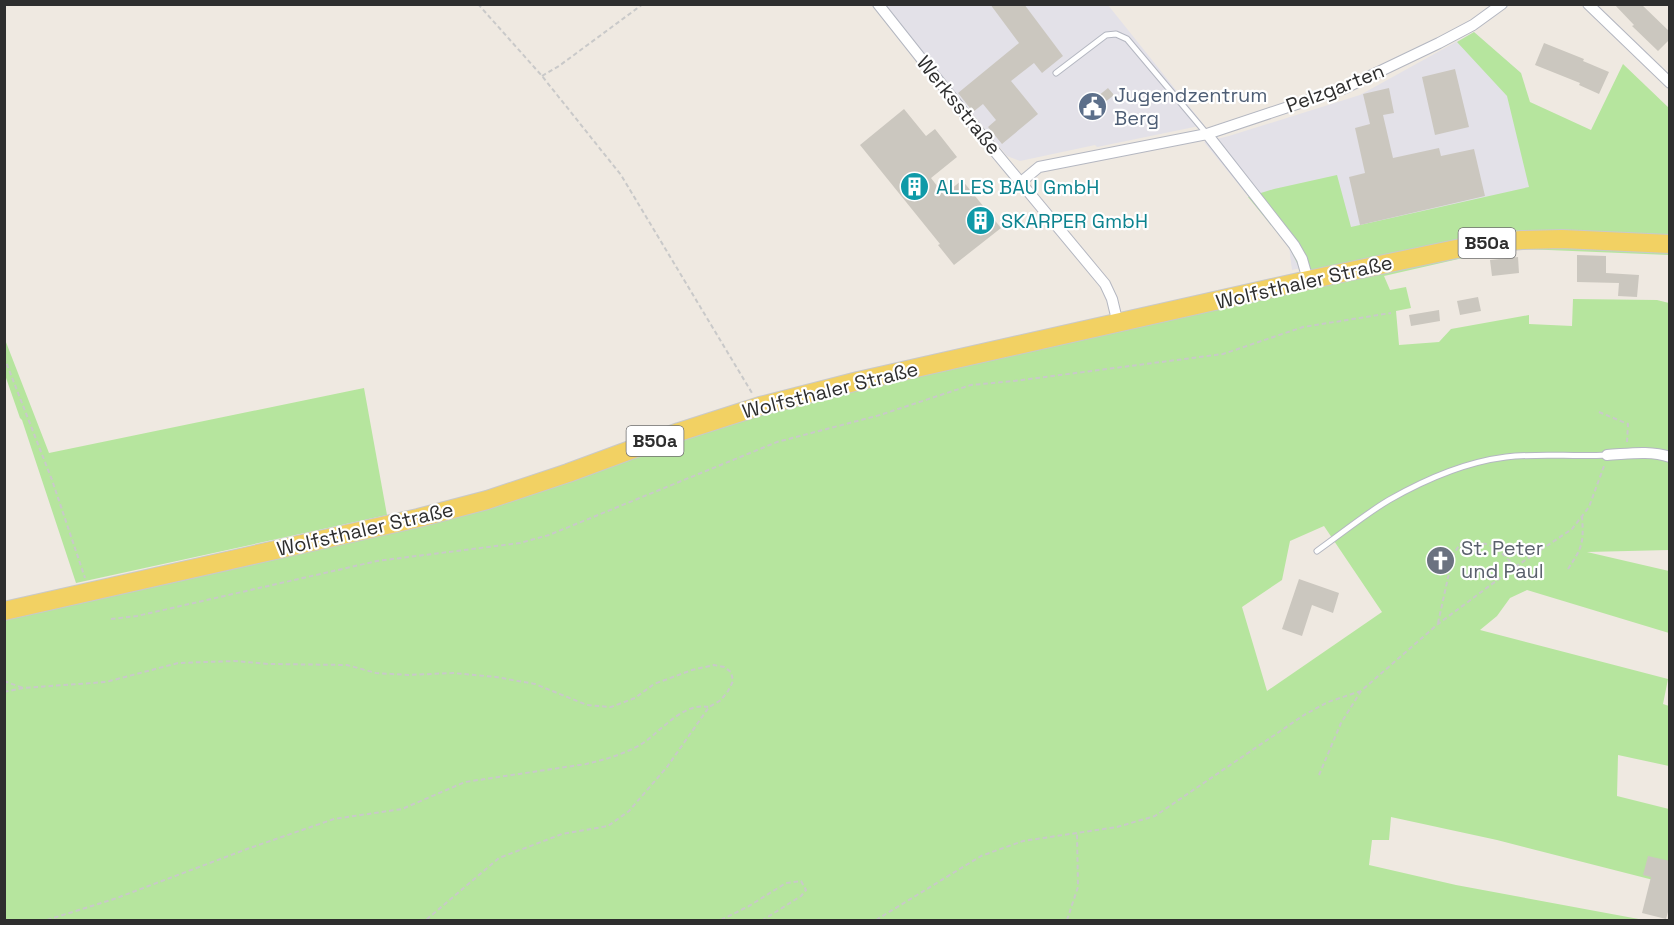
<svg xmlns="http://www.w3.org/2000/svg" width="1674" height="925" font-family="'Space Grotesk',sans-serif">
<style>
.industrial{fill:#e3e1e8}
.green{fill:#b6e59e;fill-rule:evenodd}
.building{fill:#cbc7bf}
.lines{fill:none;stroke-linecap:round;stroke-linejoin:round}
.lane-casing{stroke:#b4b7c1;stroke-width:7}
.street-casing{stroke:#b4b7c1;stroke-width:12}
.primary-casing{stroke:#c9c9c9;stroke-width:20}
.path{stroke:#c9c9c9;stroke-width:2;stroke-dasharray:4.5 3;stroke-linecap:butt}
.lane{stroke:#fff;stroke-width:5}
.street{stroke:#fff;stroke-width:10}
.primary{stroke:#f2d163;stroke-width:18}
.labels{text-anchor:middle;stroke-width:4.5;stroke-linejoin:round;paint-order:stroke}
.shield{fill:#fff;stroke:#6d6d6d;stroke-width:1.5}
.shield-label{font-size:18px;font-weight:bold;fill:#2e2e2e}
.street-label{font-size:20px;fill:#2e2e2e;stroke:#fff}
.service-label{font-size:20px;fill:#4e5e75;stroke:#fff;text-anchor:start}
.culture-label{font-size:20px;fill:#0d838f;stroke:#fff;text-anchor:start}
.worship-label{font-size:20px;fill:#5b616d;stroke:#fff;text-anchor:start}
</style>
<rect width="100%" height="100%" fill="#efe9e1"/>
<path class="industrial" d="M885 5H1108L1204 125 1097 147 1095 145 1020 161 1007 156Z
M1474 32 1521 73 1556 224 1348 257 1292 270 1289 246 1204 142 1229 136 1360 95Z"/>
<path class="green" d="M1474 32 1521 73 1530 102 1591 130 1623 64 1669 108V255L1524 249 1476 255 1384 276 1390 290 1406 287 1411 308 1396 311 1399 345 1439 342 1451 329 1529 315V324L1572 326 1573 299 1657 300 1669 303V550L1587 552 1669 571V633L1527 590 1510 598 1497 616 1480 630 1668 679 1663 704 1669 706V766L1618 755 1617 796 1669 809V884L1497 840 1391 817 1389 840H1372L1369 865 1456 885 1644 920H5L4 618 390 532 763 413 859 389 1310 289 1289 247 1248 197 1274 189 1337 175 1351 227 1529 187 1507 96 1457 42ZM1324 526 1382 612 1267 691 1242 607 1282 580 1290 541Z
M4 337 49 453 364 388 387 515 76 583 22 420 20 418 5 375Z"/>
<path class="building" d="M990 4H1024L1063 56 1042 73 1034 63 1011 81 1038 114 1002 144 988 127 996 120 983 104 973 112 958 93 1019 43Z
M1614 4H1641L1670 32V39L1658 51 1632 26 1634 25Z
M1544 43 1584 59 1583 61 1609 72 1599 94 1579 85 1580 83 1535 65Z
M1455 69 1469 127 1435 135 1422 77Z
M1108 88 1114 95 1089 115 1083 108Z
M1389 88 1394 113 1383 115 1393 158 1439 148 1441 156 1474 149 1485 196 1360 225 1349 177 1365 173 1355 128 1370 124 1363 94Z
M904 109 926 136 935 129 957 157 931 178 944 195 962 180 1001 228 954 265 938 245 940 244 860 145Z
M1577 255 1606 256V273L1639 275 1637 297 1618 296 1619 283 1577 282Z
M1518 257 1519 273 1492 276 1490 260Z
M1478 297 1481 311 1460 315 1457 301Z
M1439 310 1440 321 1411 326 1409 315Z
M1299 579 1339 593 1333 613 1312 605 1302 636 1282 629Z
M1648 856 1670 861V905L1666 919 1642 913 1651 877 1643 875Z"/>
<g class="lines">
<defs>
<path id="lane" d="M1056 73 1106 35 1116 34 1127 39 1207 134
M1317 551C1341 534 1364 515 1389 500 1424 480 1466 462 1506 457 1540 453 1573 457 1607 455"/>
<path id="street" d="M878 4 992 148 1105 284 1112 299 1118 324
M1588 4 1670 83
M1207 134 1294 245 1302 259 1308 280
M1021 182 1039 167 1207 134 1345 88 1439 43 1473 25 1502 4
M1607 455C1628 454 1649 450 1670 457"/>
<path id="primary" d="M4 611 418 518 487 500 568 473 679 432 760 406 858 381 1308 280 1480 244 1522 240 1562 239 1670 244"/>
</defs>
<use href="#lane" class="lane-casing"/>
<use href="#street" class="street-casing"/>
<use href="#primary" class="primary-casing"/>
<path class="path" d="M478 4 542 76 621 175 752 393
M542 76 559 66 643 4
M4 357 52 480 85 578
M1599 412 1628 424 1627 442
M1568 569C1582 548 1584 543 1582 517
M111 619 137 616 377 561 520 543 549 535 777 442 880 415 971 385 1014 381 1223 354 1303 327 1391 313
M1438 623 1453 555 1460 544C1491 541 1494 544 1515 567
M4 681 23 688
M4 692 23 688 106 682 178 663 234 661 269 664 347 665 376 673 408 675 453 673 496 677 535 684 587 705 611 707 635 698 654 684 692 670 714 665 724 667 731 672 733 681 728 691 721 700 709 707 667 767 629 811 608 826 562 834 499 858 426 920
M1319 775 1341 723 1361 691 1438 624 1515 567 1572 529 1589 507 1604 466
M47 920 114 899 247 849 334 819 402 809 465 782 586 764C604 760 624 754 640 745 660 733 682 702 708 707
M721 920 749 906 786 883 801 881 806 890 801 896 763 920
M876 920 981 856 1006 847 1023 841 1117 827 1155 816 1304 715 1328 702 1361 691
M1067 920 1078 887 1077 834"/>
<use href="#lane" class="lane"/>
<use href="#street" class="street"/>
<use href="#primary" class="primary"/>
</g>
<defs>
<symbol id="civic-disc" viewBox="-11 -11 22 22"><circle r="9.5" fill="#5c6f8a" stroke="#fff"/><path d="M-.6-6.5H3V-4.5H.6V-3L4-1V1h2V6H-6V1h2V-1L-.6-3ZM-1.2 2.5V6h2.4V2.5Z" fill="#fff"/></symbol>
<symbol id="building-disc" viewBox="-11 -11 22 22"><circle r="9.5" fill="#0f9aa8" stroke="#fff"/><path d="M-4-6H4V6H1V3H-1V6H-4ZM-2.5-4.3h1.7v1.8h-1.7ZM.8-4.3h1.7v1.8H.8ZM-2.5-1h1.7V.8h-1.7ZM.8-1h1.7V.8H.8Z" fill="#fff"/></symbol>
<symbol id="church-disc" viewBox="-11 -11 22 22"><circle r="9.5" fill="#6b7280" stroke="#fff"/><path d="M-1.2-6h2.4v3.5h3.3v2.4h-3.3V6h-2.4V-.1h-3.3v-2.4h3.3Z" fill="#fff"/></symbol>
</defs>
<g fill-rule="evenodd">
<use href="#civic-disc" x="1076" y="90" width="33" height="33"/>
<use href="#building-disc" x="898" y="170" width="33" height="33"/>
<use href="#building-disc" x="964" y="204" width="33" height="33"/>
<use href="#church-disc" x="1424" y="544" width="33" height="33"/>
</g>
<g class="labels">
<g class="shield">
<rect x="1458.5" y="228" width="57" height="30" rx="4.5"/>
<rect x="626.5" y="426" width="57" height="30" rx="4.5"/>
</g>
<g class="shield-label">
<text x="1487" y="249">B50a</text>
<text x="655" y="447">B50a</text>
</g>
<g class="street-label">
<text transform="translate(1335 88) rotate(-21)" y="7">Pelzgarten</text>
<text transform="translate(959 105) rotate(51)" y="7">Werksstraße</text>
<text transform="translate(1304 282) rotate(-13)" y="7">Wolfsthaler Straße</text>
<text transform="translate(830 390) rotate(-14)" y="7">Wolfsthaler Straße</text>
<text transform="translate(365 529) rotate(-13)" y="7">Wolfsthaler Straße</text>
</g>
<g class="service-label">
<text x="1114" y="102">Jugendzentrum<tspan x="1114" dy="23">Berg</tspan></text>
</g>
<g class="culture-label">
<text x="936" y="194">ALLES BAU GmbH</text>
<text x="1001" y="228">SKARPER GmbH</text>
</g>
<g class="worship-label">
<text x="1461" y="555">St. Peter<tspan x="1461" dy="23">und Paul</tspan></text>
</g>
</g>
<rect width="1674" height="925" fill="none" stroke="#2e2e2e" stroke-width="12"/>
</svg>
